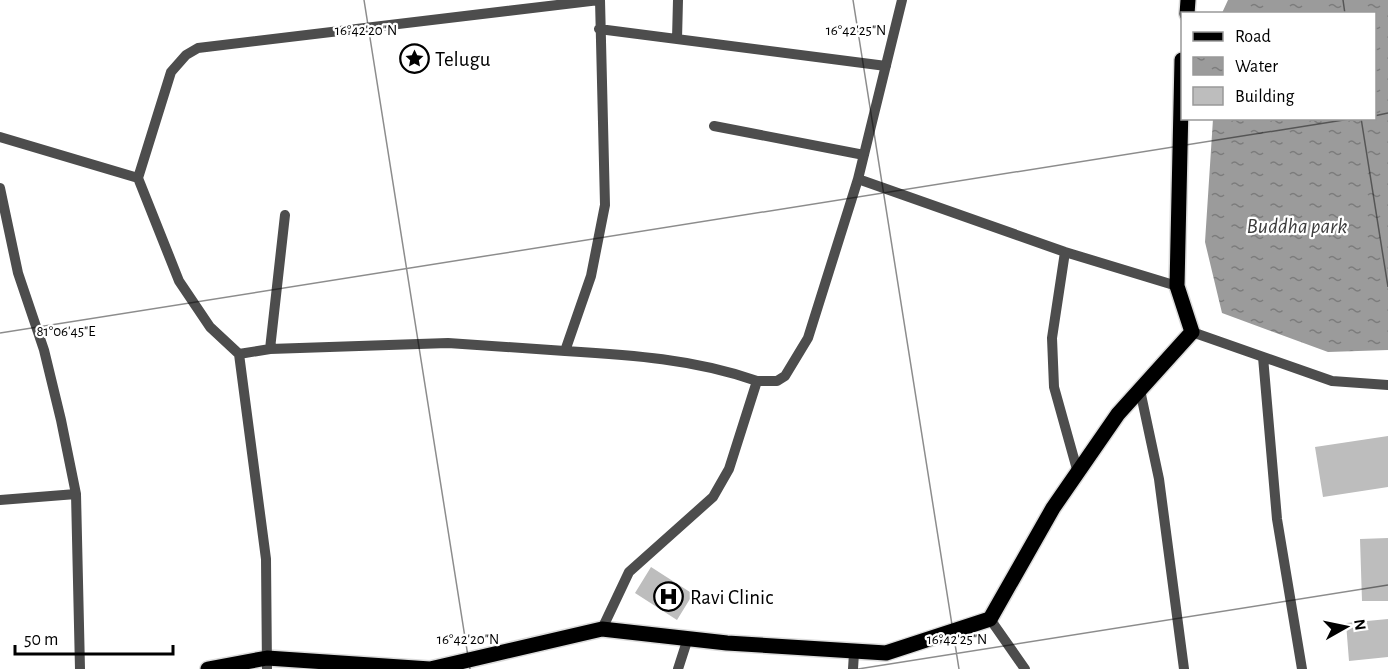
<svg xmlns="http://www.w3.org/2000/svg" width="1388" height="669" font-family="'Alegreya Sans',sans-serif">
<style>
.water{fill:url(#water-ripples)}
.building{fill:#bdbdbd}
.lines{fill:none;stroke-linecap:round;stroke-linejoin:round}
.major-casing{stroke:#dbdbdb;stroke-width:18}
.minor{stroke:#4d4d4d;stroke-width:10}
.major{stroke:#000;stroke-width:15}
.ticks{fill:none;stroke:#000;stroke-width:1.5;stroke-opacity:0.45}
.labels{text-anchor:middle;stroke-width:4.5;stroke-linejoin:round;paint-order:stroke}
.poi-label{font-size:21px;fill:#000;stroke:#fff;text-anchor:start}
.water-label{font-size:22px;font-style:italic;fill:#3c3c3c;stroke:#fff}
.ticks-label{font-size:15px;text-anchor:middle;fill:#000;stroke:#fff;stroke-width:4.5;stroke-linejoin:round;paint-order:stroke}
</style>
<defs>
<pattern id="water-ripples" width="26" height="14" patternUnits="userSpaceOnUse" patternTransform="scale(1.5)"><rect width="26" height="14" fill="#9b9b9b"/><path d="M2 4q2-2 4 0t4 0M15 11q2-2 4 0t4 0" fill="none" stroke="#7c7c7c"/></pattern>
</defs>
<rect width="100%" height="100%" fill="#fff"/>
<path class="water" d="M1228 0H1388V350L1328 352 1222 313 1205 242 1213 119 1374 118V14L1222 13Z"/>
<path class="building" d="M1388 436V487L1323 497 1315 447Z
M1388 538V601H1362L1360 539Z
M651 567 693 594 677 620 635 593Z
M1388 619V657L1349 661 1346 623Z"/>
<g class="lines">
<defs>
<path id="major" d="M1187 14 1188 0
M208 669 267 658 430 669 602 629 727 643 886 653 990 619 1053 508 1118 414 1192 332 1177 286 1182 60"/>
</defs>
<use href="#major" class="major-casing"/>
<path class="minor" d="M600 0 605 205 591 276 565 351C631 355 695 359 757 381
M599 29 886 66
M677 39 678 0
M714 126 864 155
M0 137 138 178
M858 179 1065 252 1177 286
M0 188 18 273 44 350 61 420 76 494 80 669
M1065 252 1052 338 1054 387 1078 473
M1192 332 1332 381 1388 385
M270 349 285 215
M239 354 210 327 179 281 138 178 171 72 186 55 198 48 599 0
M1263 357 1277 519 1302 669
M1140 390 1159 479 1184 669
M0 500 76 494
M990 619 1025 669
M602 629 629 572 713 497 729 469 757 381H777L785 376 808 338 858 179 902 0
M267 669 266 559 239 354 270 349 448 343 565 351
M678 669 688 638
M853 669 854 653"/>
<use href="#major" class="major"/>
</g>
<path class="ticks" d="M364 0 470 669M853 0 959 669M1343 0 1345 14M1374 116 1388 113M1361 118 1388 287M0 333 1356 118M858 669 1388 585"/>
<defs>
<symbol id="sight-ring" viewBox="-11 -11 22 22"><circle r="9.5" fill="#fff" stroke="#000" stroke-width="1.5"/><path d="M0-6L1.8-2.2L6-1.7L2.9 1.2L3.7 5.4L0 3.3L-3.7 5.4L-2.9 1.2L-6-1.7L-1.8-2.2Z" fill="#000"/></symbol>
<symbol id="hospital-ring" viewBox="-11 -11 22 22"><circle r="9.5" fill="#fff" stroke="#000" stroke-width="1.5"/><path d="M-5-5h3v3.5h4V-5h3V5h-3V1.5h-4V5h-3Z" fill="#000"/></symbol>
</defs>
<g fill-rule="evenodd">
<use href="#sight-ring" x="398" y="42" width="33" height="33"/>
<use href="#hospital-ring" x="652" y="580" width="33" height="33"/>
</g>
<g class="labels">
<g class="poi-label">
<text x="435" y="66">Telugu</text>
<text x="690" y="604">Ravi Clinic</text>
</g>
<g class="water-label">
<text x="1297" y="233">Buddha park</text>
</g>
</g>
<g class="ticks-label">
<text x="366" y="35">16°42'20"N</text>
<text x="856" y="35">16°42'25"N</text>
<text x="66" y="336">81°06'45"E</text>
<text x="468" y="644">16°42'20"N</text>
<text x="957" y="644">16°42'25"N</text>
</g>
<rect x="1181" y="12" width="195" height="108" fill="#ffffff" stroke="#999999" stroke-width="1.5"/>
<rect x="1193" y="32" width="30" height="9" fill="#000000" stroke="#999999" stroke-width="1.5"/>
<text x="1235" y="42" font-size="18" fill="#000000">Road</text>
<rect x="1193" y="57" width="30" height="18" fill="url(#water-ripples)" stroke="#999999" stroke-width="1.5"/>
<text x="1235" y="72" font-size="18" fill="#000000">Water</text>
<rect x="1193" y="87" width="30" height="18" fill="#bdbdbd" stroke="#999999" stroke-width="1.5"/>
<text x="1235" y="102" font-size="18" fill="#000000">Building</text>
<g transform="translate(1346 627) rotate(81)" stroke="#ffffff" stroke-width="4.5" paint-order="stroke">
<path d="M0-4.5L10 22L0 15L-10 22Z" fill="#000000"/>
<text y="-9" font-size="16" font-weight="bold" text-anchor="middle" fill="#000000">N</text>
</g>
<path d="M15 645v9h158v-9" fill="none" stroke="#000000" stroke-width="3"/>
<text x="24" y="645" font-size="18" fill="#000000" stroke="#ffffff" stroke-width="4.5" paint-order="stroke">50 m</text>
</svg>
